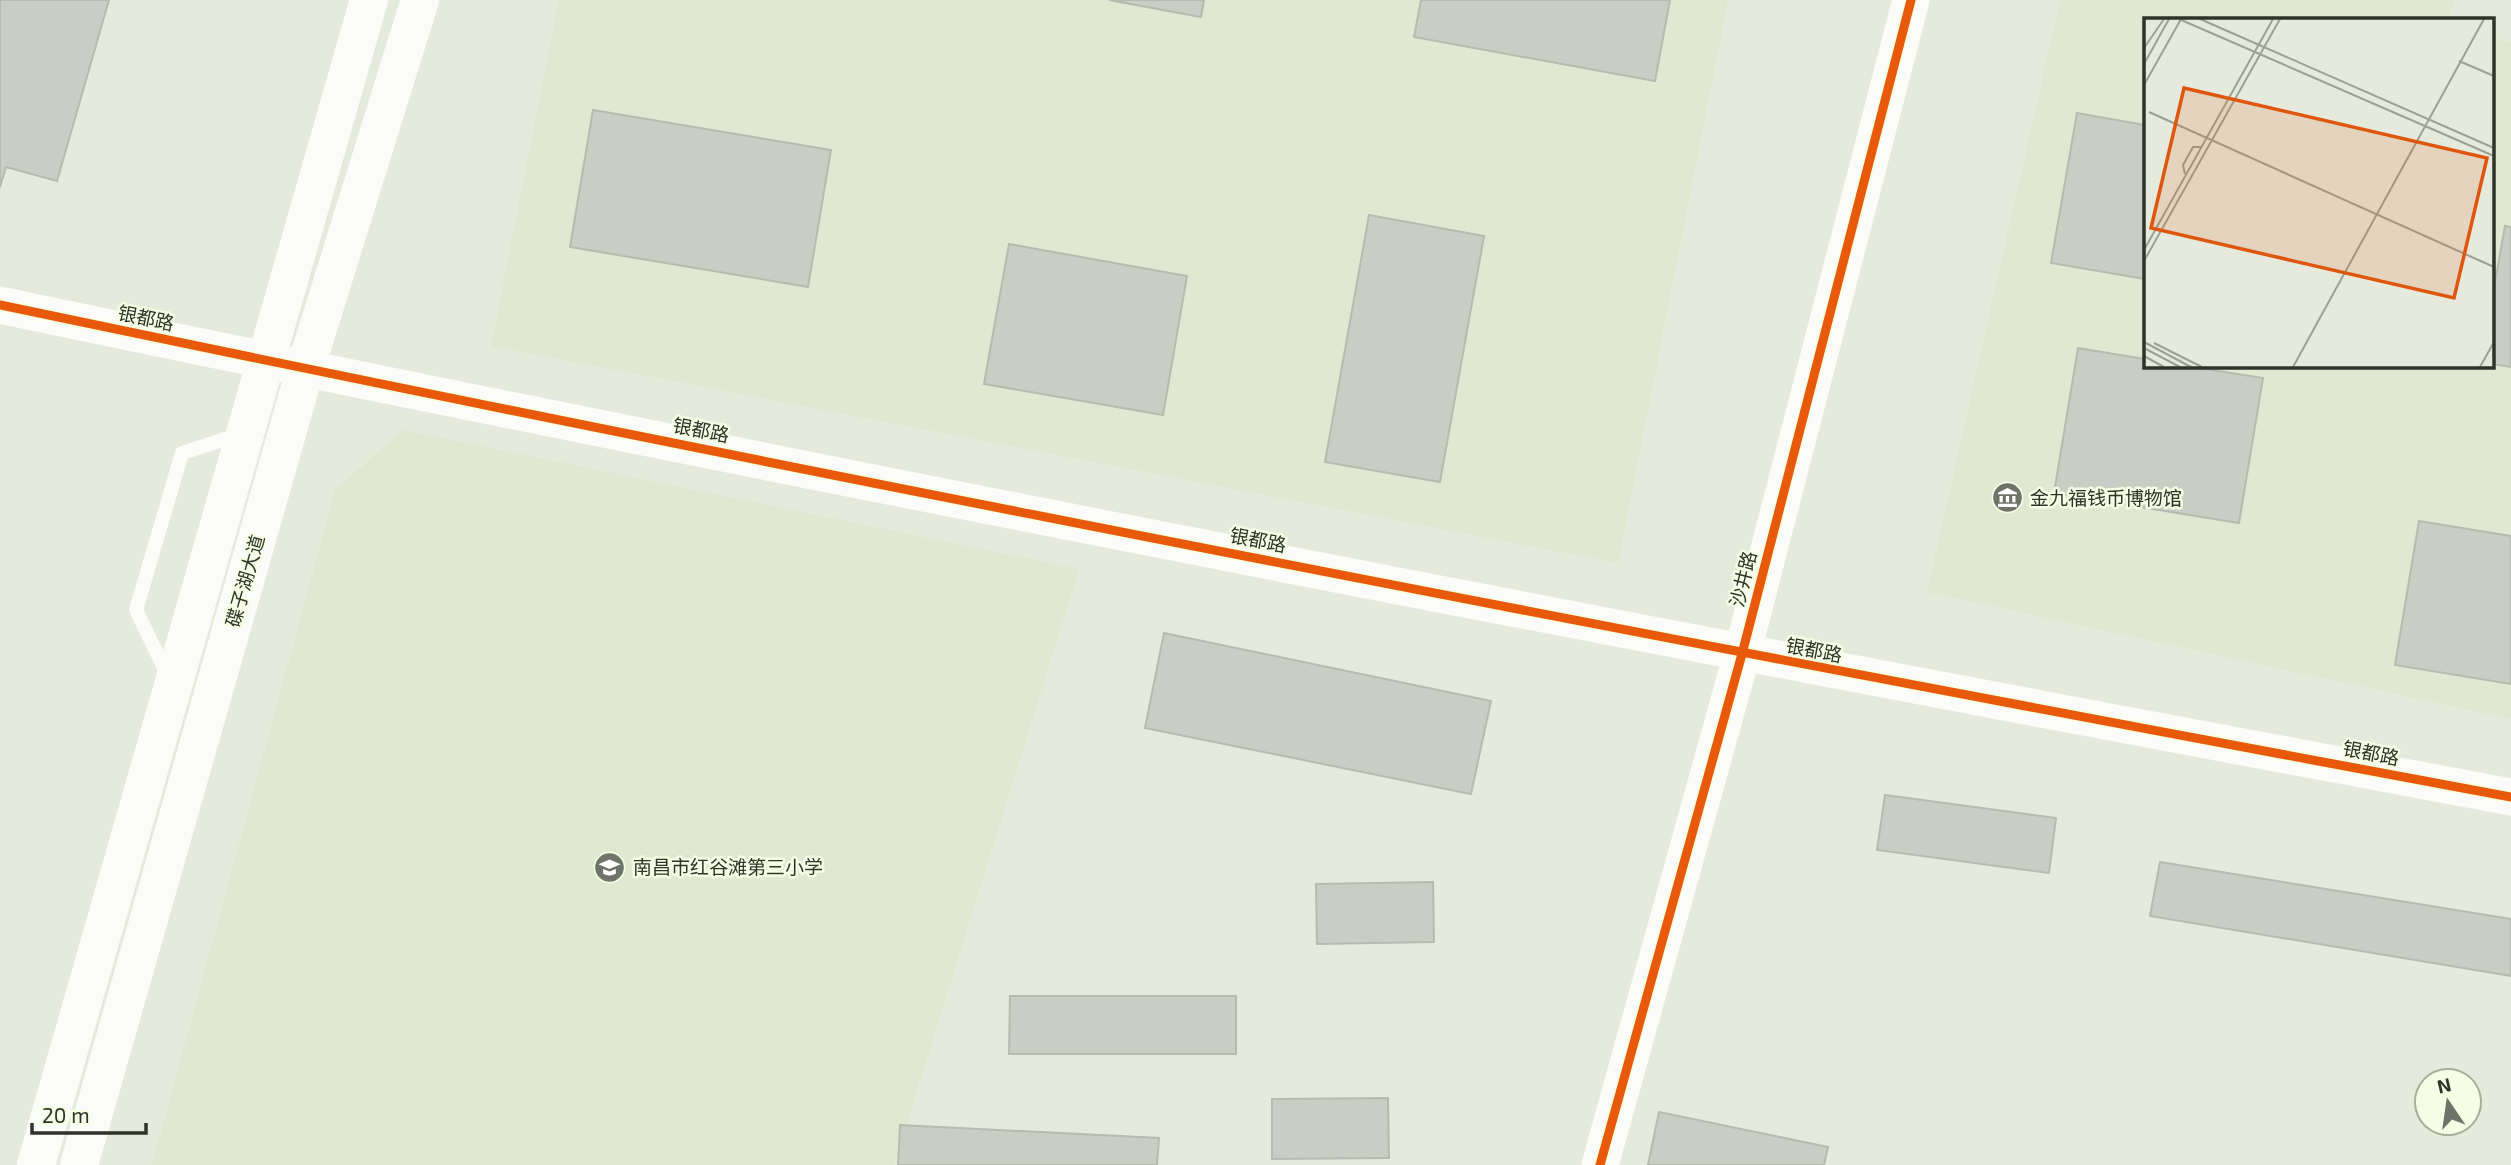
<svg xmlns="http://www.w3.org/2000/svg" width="2511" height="1165" font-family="'Exo 2','Noto Sans SC',sans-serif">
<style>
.built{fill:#e0e8d1}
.building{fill:#cacdc3;stroke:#b7baaf;stroke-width:2}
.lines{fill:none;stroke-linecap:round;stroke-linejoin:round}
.service{stroke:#fbfcfa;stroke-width:14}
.tertiary{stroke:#fbfcfa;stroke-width:37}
.secondary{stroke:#fbfcfa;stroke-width:38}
.cycleway-casing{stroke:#f5fee4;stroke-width:13}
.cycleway{stroke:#e8590c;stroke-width:9}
.labels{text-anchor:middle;stroke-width:5;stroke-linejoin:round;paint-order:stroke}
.street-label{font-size:19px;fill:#30332a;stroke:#f5fee4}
.poi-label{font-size:19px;fill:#30332a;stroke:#f5fee4;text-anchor:start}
.inset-road{fill:none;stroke:#9da195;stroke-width:2}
.view{fill:#df570e;fill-opacity:0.15;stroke:#df570e;stroke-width:3.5}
.inset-edge{fill:none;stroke:#30332a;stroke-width:3.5}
</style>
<rect width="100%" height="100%" fill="#e6eadd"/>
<path class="built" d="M559 0H1728L1618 563 491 346Z
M2060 0H2454L2449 19H2145V366H2492V38L2511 42V719L1927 592Z
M403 430 1079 569 894 1165H152L335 490Z"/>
<path class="building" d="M0 0H109L57 181 6 167 0 187Z
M1109 0H1204L1201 17Z
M1421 0H1670L1655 81 1414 37Z
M593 110 831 150 808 287 570 247Z
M2077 113 2145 125V279L2051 263Z
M1369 215 1484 236 1440 482 1325 462Z
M2505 226 2511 227V367L2492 364V299Z
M1009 244 1187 276 1163 415 984 384Z
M2078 348 2145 359V366H2187L2263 378 2239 523 2054 493Z
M2419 521 2511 536V684L2395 665Z
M1164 633 1491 701 1471 794 1145 728Z
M1885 795 2056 818 2049 873 1877 850Z
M2160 862 2511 919V976L2150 916Z
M1433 882 1434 942 1317 944 1316 884Z
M1010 996H1236V1054H1009Z
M1388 1098 1389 1158 1272 1159V1099Z
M1659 1112 1828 1147 1824 1165H1648Z
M900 1125 1159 1138 1157 1165H898Z"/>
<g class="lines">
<path class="service" d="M168 676 136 610 182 453 241 434"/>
<path class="tertiary" d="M0 305C835 480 1672 641 2511 797
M1600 1165 1742 654 1911 0"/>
<path class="secondary" d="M36 1165 369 0
M79 1165 305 370 420 0"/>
<defs>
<path id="cycleway" d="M0 305C835 480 1672 641 2511 797
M1600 1165 1742 654 1911 0"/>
</defs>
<use href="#cycleway" class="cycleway-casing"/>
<use href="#cycleway" class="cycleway"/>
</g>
<defs>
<symbol id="museum-disc" viewBox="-11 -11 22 22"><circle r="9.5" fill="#707369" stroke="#f5fee4"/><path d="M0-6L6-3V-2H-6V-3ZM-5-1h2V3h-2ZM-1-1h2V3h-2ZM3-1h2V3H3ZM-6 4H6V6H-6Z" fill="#fff"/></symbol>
<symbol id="school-disc" viewBox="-11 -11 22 22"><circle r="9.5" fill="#707369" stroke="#f5fee4"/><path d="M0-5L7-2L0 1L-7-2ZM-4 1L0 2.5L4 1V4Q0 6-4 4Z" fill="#fff"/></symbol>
</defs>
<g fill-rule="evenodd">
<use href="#museum-disc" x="1990" y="480" width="35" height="35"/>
<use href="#school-disc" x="592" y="850" width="35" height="35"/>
</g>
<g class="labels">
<g class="street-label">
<text transform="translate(146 318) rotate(12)" y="7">银都路</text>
<text transform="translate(701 430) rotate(11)" y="7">银都路</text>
<text transform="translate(1258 540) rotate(11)" y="7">银都路</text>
<text transform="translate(1743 579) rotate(-76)" y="7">沙井路</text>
<text transform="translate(245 581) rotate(-74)" y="7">碟子湖大道</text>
<text transform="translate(1814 650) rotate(11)" y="7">银都路</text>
<text transform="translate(2371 753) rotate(11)" y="7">银都路</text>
</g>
<g class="poi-label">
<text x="2030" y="505">金九福钱币博物馆</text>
<text x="633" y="874">南昌市红谷滩第三小学</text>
</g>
</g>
<g transform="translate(2144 18)">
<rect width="350" height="350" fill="#e6eadd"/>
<path class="inset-road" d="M35 1 350 138M56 1 350 130M0 30 20 1M315 43 350 58M0 46 25 1M0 67 37 1M5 94 350 249M41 156 39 147 49 129H57M0 232 129 1M0 243 136 1M0 324 47 349M10 325 58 349M0 330 36 349M0 338 20 349M149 349 340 1M336 349 350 324"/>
<path class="view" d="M40 70 343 140 310 280 7 210Z"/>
<rect width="350" height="350" class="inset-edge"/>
</g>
<g transform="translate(2448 1102) rotate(347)"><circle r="33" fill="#f5fee4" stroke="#a6ad9a" stroke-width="2"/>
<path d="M0-5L12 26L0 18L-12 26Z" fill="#707369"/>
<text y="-10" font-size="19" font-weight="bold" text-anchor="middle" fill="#30332a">N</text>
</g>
<path d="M32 1123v10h114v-10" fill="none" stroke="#30332a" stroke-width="3.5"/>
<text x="42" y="1123" font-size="21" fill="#30332a" stroke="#f5fee4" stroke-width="5" paint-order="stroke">20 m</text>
</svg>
